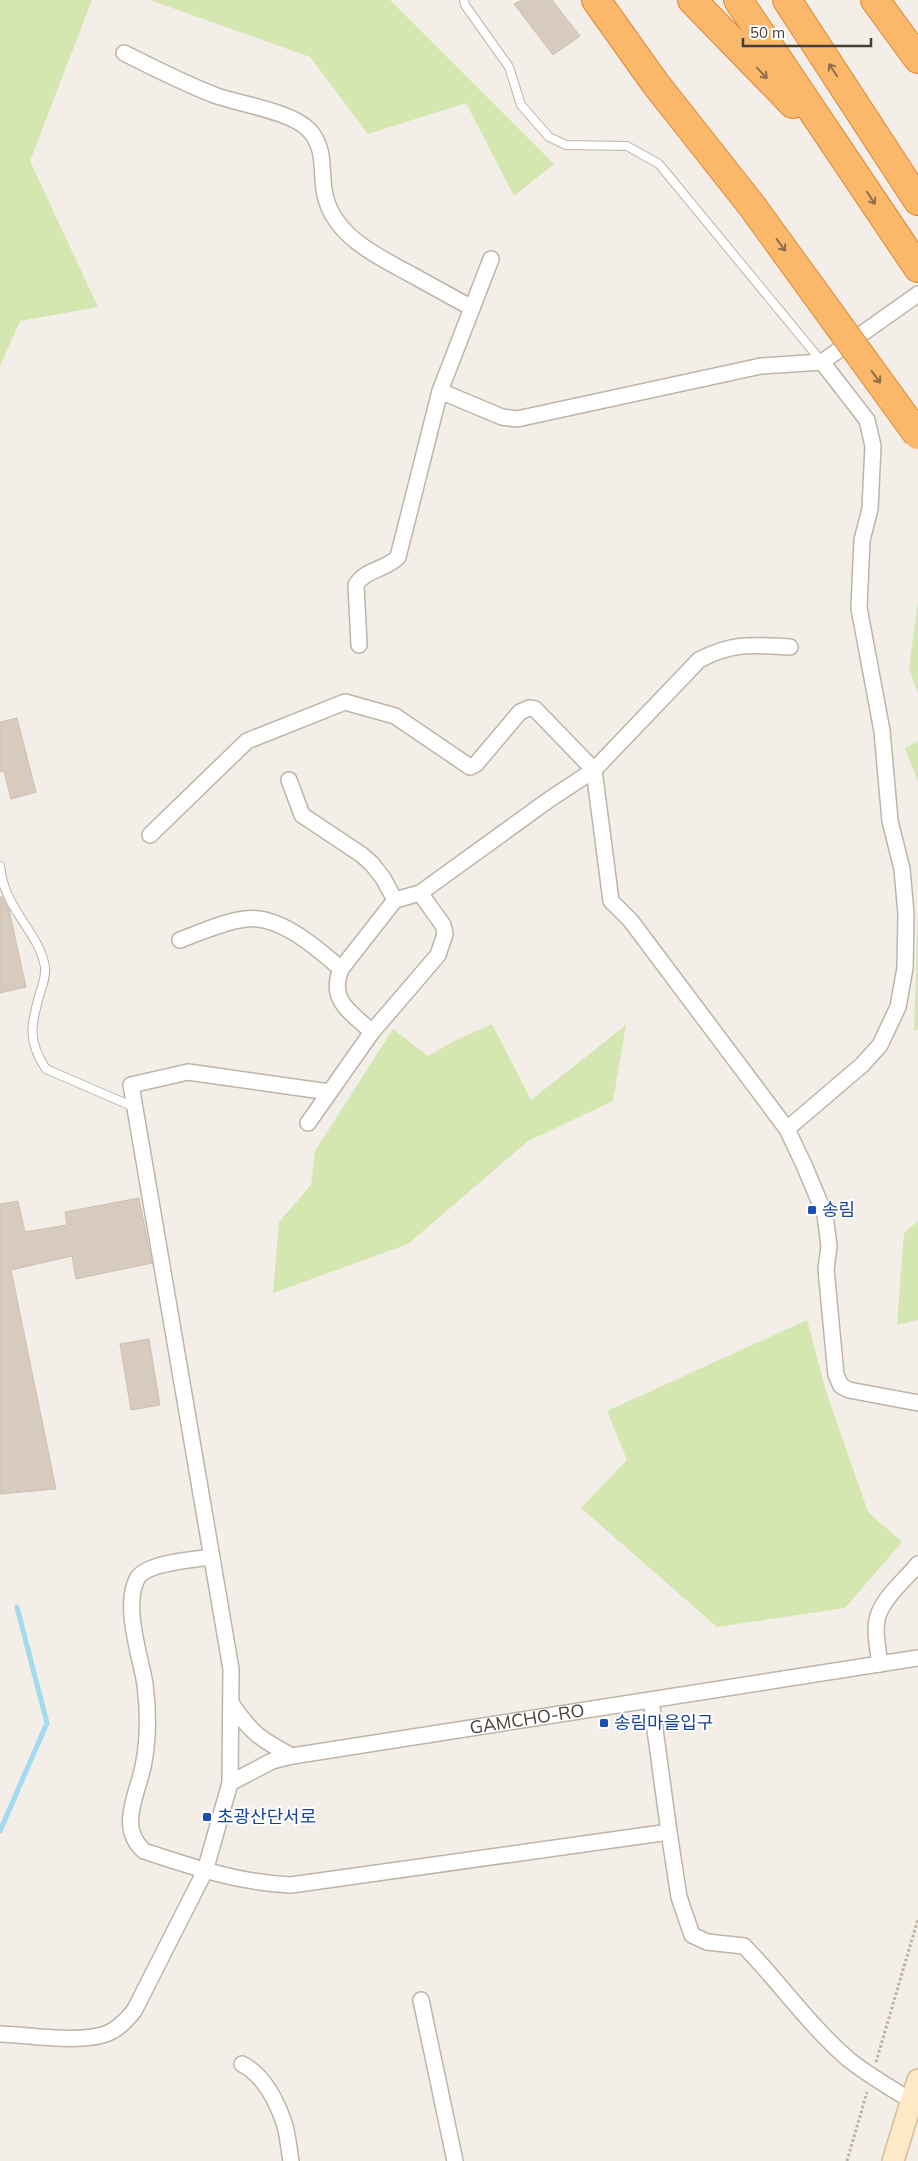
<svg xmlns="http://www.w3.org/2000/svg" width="918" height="2161" font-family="Mulish,'Noto Sans KR',sans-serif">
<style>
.green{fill:#d5e7b0}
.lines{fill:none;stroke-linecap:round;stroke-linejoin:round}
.stream{stroke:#a4daef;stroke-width:5}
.building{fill:#d7cbbf;stroke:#cfbfb0}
.lane-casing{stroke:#beb4a9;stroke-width:10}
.street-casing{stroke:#beb4a9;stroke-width:18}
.secondary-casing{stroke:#d5bd99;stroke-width:24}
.highway-casing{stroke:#da8939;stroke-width:30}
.path{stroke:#c0ae9b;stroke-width:3;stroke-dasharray:2.5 2.5;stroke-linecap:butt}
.lane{stroke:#fff;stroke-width:8}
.street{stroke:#fff;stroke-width:15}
.secondary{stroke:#fde9c6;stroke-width:21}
.highway{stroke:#fbb76a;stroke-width:28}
.highway-bridge-casing{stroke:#da8939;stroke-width:30;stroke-linecap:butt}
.highway-bridge{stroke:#fbb76a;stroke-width:28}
.oneway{stroke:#8e6e4b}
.transit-dot{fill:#1a4fb4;stroke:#fff;stroke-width:2}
.labels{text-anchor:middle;stroke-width:4;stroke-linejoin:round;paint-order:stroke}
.transit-label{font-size:18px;fill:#164399;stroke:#fff;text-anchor:start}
.street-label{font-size:18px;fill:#463d36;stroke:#fff}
</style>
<rect width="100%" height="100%" fill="#f3eee7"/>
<path class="green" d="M0 0H92L30 161 98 307 20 321 0 366Z
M150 0H390L554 164 514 196 466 103 368 134 310 57Z
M918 601V694L909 668Z
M918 741V782L905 748Z
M918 909V1031L914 1030Z
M492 1024 531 1100 626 1025 613 1101 528 1141 408 1244 273 1293 279 1222 311 1185 315 1151 393 1029 428 1056 456 1040Z
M918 1221V1320L897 1325 904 1233Z
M807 1320 826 1391 868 1512 902 1542 845 1608 717 1627 581 1508 627 1460 607 1411Z"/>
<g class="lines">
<path class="stream" d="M0 1831 47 1723 17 1607"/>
</g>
<path class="building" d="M522 0H552L580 36 553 55 514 4Z
M17 718 36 792 11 799 4 771 0 772V722Z
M0 897H2L9 910 26 987 0 993Z
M139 1198 152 1263 76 1279 72 1256 11 1270 56 1489 0 1494V1204L18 1201 25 1232 67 1225 65 1212Z
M149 1339 160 1405 131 1410 120 1344Z"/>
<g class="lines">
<defs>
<path id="lane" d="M464 0 465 5 509 67 521 105 549 137 566 145 627 146 659 164 822 362
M0 866C1 873 2 881 5 888 14 916 40 937 45 967 46 976 43 984 40 993 31 1024 27 1041 46 1069L134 1107"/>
<g id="street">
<path d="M124 53C154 68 185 84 217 96 241 104 292 112 309 130 328 150 319 176 326 199 337 238 379 257 412 275 432 286 452 297 472 308"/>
<path d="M918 294 822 362 867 420 873 446 870 509 862 540 859 608 882 731 890 821 902 869 906 914 905 968 898 1007 880 1045 862 1065 787 1129 804 1165 825 1215 829 1246 826 1269 836 1375 841 1386 849 1390 918 1403"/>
<path d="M440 391 491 259"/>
<path d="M359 645 356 585C365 569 386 570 398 557L440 391 502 417 517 419 761 366 822 362"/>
<path d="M289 780 302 815 362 855 372 864 383 878 395 900 420 893 550 799 594 770 699 660C733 642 753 645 790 647"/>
<path d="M150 835 247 741 345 702 395 716 470 767 476 764 520 712 529 708 535 709 594 770 611 901 631 921 787 1129"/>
<path d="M180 940C201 932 223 922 245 919 279 914 318 949 341 969 328 1001 351 1012 372 1032"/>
<path d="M341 969 395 900"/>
<path d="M308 1123 372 1032 438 955 445 934 443 925 420 893"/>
<path d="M212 1557C195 1559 145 1563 137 1579 123 1606 140 1655 145 1684 149 1717 149 1753 138 1785 131 1809 123 1832 144 1851 192 1867 240 1883 291 1885L669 1832 651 1700"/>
<path d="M880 1664C878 1649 873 1627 879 1613 887 1594 905 1580 918 1564"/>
<path d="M231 1703C251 1733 260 1739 292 1756"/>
<path id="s1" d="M230 1783 272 1761 292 1756 918 1658"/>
<path d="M669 1832 679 1897 692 1935 707 1942 744 1946C780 1983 809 2025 848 2059 868 2075 890 2088 912 2101"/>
<path d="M421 2000 455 2161"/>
<path d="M0 2034C28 2035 83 2044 108 2033 119 2029 127 2019 134 2011L205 1871 230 1783 231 1669 131 1085 188 1072 329 1092"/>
<path d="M242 2064C264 2075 278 2103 285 2126 288 2137 289 2150 291 2161"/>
</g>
<path id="secondary" d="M893 2161 918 2080"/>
<path id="highway" d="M596 0 655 83 752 206
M692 0 793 104
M738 0 918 268
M787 0 918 201
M875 0 918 59"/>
</defs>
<use href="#lane" class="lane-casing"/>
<use href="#street" class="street-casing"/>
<use href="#secondary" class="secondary-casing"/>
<use href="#highway" class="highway-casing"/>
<path class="path" d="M876 2062 918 1919
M847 2161 867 2092"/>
<use href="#lane" class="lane"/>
<use href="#street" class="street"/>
<use href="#secondary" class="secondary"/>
<use href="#highway" class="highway"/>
<defs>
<path id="highway-bridge" d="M752 206 918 435"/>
</defs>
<use href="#highway-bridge" class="highway-bridge-casing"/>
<use href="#highway-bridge" class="highway-bridge"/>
</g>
<defs><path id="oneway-shaft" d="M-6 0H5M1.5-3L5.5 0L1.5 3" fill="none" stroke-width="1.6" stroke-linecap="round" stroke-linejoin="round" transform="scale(1.25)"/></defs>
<g class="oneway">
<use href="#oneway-shaft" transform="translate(833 70) rotate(-123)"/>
<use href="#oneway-shaft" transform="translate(762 73) rotate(46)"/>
<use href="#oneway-shaft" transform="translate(871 198) rotate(56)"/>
<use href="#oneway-shaft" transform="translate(781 245) rotate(54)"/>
<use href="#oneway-shaft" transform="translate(876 377) rotate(54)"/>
</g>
<g class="transit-dot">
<rect x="807" y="1205" width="10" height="10" rx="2.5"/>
<rect x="599" y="1718" width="10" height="10" rx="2.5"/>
<rect x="202" y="1812" width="10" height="10" rx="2.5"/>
</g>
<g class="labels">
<g class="transit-label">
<text x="822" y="1216">송림</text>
<text x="614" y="1729">송림마을입구</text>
<text x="217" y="1823">초광산단서로</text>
</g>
<g class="street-label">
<text dy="6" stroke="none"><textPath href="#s1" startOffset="306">GAMCHO-RO</textPath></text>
</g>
</g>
<path d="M743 38v8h128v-8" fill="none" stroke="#463d36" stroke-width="2.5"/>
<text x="750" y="38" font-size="15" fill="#463d36" stroke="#ffffff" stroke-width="4" paint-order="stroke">50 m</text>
</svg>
